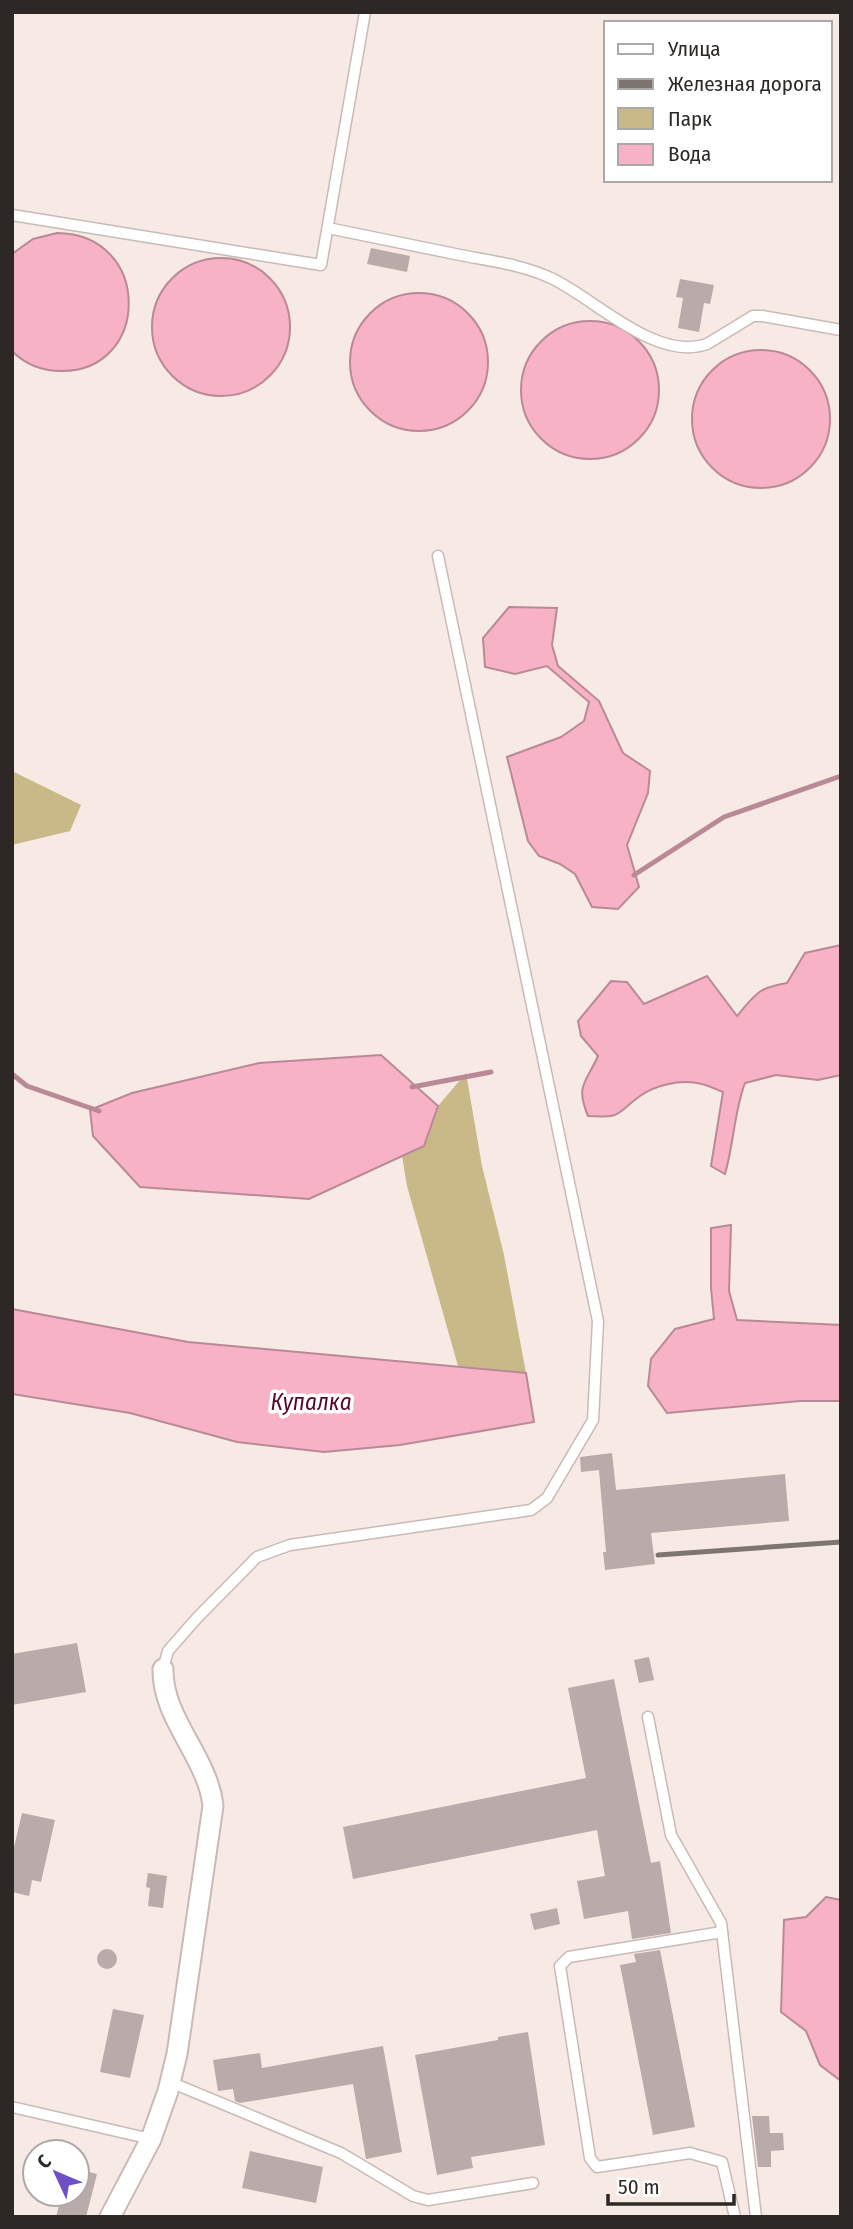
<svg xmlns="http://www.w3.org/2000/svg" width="853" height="2229" font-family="'Fira Sans Condensed',sans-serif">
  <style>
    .green { fill: #c9b988 }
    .water { fill: #f7b2c6; stroke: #ba8996; stroke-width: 2 }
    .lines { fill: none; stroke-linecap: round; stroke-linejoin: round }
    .stream { stroke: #ba8996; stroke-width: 5 }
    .building { fill: #b9aba9 }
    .lane-casing { stroke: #c8bbb5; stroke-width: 13 }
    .street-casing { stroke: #c8bbb5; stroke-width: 23 }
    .lane { stroke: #fff; stroke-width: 10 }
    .street { stroke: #fff; stroke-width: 19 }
    .rail { stroke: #7e7571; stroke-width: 5 }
    .labels { text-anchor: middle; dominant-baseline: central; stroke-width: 7; stroke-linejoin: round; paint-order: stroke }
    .water-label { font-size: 23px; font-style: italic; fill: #57072c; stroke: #fff }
  </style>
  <rect width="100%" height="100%" fill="#f7e9e3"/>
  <g class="green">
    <polygon points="12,771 81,805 70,831 12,845"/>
    <polygon points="466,1073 482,1166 504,1255 526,1373 458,1366 407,1186 402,1156 424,1146 438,1106"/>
  </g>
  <g class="water">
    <path d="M 57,233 C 153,234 151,372 61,371 C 42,371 25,364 12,351 L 12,254 L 33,239 Z"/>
    <circle cx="221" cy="327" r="69"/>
    <circle cx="419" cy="362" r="69"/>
    <circle cx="590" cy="390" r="69"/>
    <circle cx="761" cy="419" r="69"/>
    <polygon points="509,607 557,608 552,645 558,666 599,701 623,753 650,771 648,793 627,845 639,887 618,909 592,907 575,874 560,864 539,856 528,841 507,757 561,737 584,721 589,702 547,666 515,674 485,667 483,638"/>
    <path d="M 841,945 L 841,1075 L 818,1080 L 776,1075 L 745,1083 C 734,1112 734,1143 725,1174 L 711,1166 L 723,1092 C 715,1089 706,1084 697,1083 C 679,1080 655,1085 640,1096 C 614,1115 623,1118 588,1116 C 575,1085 586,1083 598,1056 L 581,1036 L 578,1021 L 611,981 L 627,982 L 644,1004 L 707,976 L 737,1016 C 756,994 757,988 787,983 L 805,953 Z"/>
    <polygon points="381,1055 438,1106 424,1146 309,1199 140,1187 93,1136 90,1110 132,1093 259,1063"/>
    <polygon points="731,1225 729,1291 737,1320 841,1325 841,1401 800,1401 667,1413 648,1386 651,1359 675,1329 714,1319 711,1288 711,1228"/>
    <polygon points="12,1309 188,1342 526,1373 534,1422 400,1445 324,1452 237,1442 130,1413 12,1394"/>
    <polygon points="826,1897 841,1900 841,2081 820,2065 806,2031 781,2012 784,1920 806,1917"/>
  </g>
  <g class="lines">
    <g class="stream">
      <polyline points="634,875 724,817 841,776"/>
      <polyline points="12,1074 27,1086 99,1111"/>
      <polyline points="412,1087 491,1072"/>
    </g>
  </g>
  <g class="building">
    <polygon points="371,248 410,256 407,272 367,264"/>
    <polygon points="680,279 714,285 710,304 704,303 699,332 678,328 683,298 676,297"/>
    <polygon points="612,1453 616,1490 785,1474 789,1521 651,1533 655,1564 605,1570 603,1552 606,1552 599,1470 581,1472 580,1457"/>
    <polygon points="77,1643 86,1692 12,1705 12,1654"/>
    <polygon points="649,1657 654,1680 639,1683 634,1660"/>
    <polygon points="614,1679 651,1863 660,1861 671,1933 632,1939 628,1911 584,1919 577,1881 605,1876 597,1830 353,1879 343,1827 586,1778 568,1688"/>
    <polygon points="22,1813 55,1820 41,1882 32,1880 29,1896 12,1892 12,1856"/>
    <polygon points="148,1873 167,1876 163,1908 148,1906 150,1888 146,1887"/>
    <polygon points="557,1908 560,1924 534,1930 530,1914"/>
    <circle cx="107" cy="1959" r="10"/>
    <polygon points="660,1950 695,2127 653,2135 620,1965 636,1962 634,1954"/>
    <polygon points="113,2009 144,2015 130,2078 100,2072"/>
    <polygon points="528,2032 545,2145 471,2157 473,2168 437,2175 415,2055 498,2040 498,2037"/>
    <polygon points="383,2046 402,2152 366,2159 353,2084 240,2103 235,2101 233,2089 218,2091 213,2060 260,2053 262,2068"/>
    <polygon points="752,2116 769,2116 770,2133 783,2133 784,2150 771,2151 771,2167 758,2167"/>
    <polygon points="250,2151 323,2167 316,2203 242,2188"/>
    <polygon points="77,2169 97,2174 86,2217 56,2217 62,2194 77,2194"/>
  </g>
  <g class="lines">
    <defs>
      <g id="lane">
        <polyline points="12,215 321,265 365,12"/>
        <path d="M 328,228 C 372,237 416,246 460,255 C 491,261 524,265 553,279 C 596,300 657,362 707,344 L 753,316 L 762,316 L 841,330"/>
        <polyline points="163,1669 168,1651 196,1619 257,1557 290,1545 531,1510 547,1498 593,1420 598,1321 438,556"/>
        <polyline points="648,1717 671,1835 721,1923 756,2217"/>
        <polyline points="722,1932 569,1957 560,1966 590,2158 597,2167 690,2153 722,2162 735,2217"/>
        <polyline points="170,2082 341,2153 413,2196 428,2200 533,2183"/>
        <polyline points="12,2107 151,2139"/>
      </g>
      <path id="street" d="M 110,2217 L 151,2139 L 168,2091 L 177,2054 L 213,1806 C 208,1757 162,1719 163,1669"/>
    </defs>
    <use href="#lane" class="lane-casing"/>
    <use href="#street" class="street-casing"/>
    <use href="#lane" class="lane"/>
    <use href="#street" class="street"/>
    <polyline class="rail" points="658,1555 841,1542"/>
  </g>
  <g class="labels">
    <g class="water-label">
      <text x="311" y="1402">Купалка</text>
    </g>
  </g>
  <rect width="853" height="2229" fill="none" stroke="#2d2825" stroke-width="28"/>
  <rect x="604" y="21" width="228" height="161" fill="#ffffff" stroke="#aba9a8" stroke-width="2"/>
  <rect x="618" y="44" width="35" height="10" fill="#ffffff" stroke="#aba9a8" stroke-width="2"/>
  <text x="668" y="56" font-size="21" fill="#2d2825">Улица</text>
  <rect x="618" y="79" width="35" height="10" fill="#7e7571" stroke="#aba9a8" stroke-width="2"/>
  <text x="668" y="91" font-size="21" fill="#2d2825">Железная дорога</text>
  <rect x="618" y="108" width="35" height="21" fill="#c9b988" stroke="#aba9a8" stroke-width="2"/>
  <text x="668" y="126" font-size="21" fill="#2d2825">Парк</text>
  <rect x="618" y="144" width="35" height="21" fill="#f7b2c6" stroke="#aba9a8" stroke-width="2"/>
  <text x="668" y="161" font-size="21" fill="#2d2825">Вода</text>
  <g transform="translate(56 2173) rotate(314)"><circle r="33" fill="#ffffff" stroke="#aba9a8" stroke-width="2"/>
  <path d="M0-5L12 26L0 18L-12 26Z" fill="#6e4fc8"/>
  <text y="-10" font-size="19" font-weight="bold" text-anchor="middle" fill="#2d2825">С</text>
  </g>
  <path d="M608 2194v10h126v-10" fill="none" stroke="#2d2825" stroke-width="3.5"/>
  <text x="618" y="2194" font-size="21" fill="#2d2825" stroke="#ffffff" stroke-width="5" paint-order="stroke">50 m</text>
</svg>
